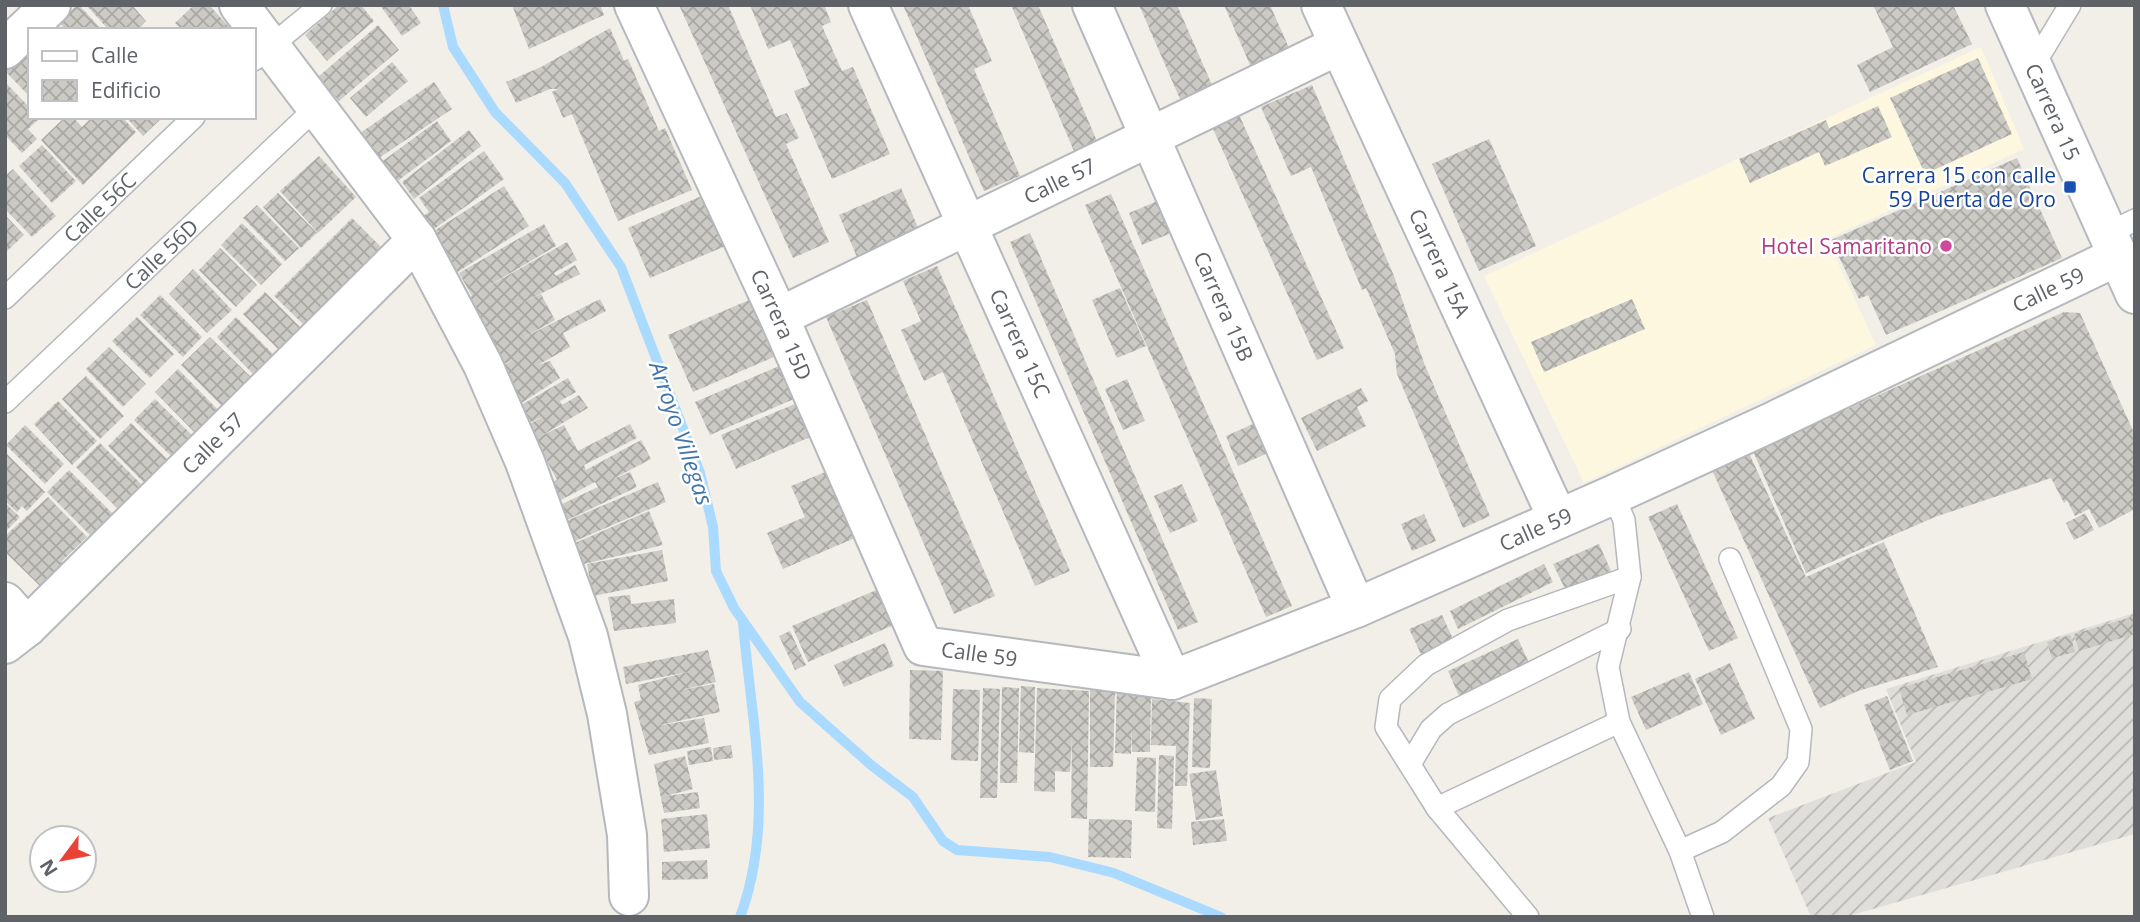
<svg xmlns="http://www.w3.org/2000/svg" width="2140" height="922" font-family="'Open Sans',sans-serif">
  <style>
    .commercial { fill: #fef7e0 }
    .industrial { fill: url(#industrial-furrows) }
    .lines { fill: none; stroke-linecap: round; stroke-linejoin: round }
    .stream { stroke: #aadaff; stroke-width: 10 }
    .building { fill: url(#building-cross-hatch) }
    .lane-casing { stroke: #b5b8bc; stroke-width: 24 }
    .street-casing { stroke: #b5b8bc; stroke-width: 42 }
    .secondary-casing { stroke: #b6babf; stroke-width: 42 }
    .lane { stroke: #fff; stroke-width: 21 }
    .street { stroke: #fff; stroke-width: 38 }
    .secondary { stroke: #fff; stroke-width: 38 }
    .transit-dot { fill: #1a4fb4; stroke: #fff; stroke-width: 2.5 }
    .hotel-dot { fill: #d1479c; stroke: #fff; stroke-width: 2.5 }
    .labels { text-anchor: middle; dominant-baseline: central; stroke-width: 5; stroke-linejoin: round; paint-order: stroke }
    .street-label { font-size: 21px; fill: #5f6368; stroke: #fff }
    .transit-label { font-size: 21px; fill: #164399; stroke: #fff; text-anchor: end }
    .hotel-label { font-size: 21px; fill: #b23c85; stroke: #fff; text-anchor: end }
    .water-label { font-size: 23px; font-style: italic; fill: #4174aa; stroke: #fff }
  </style>
  <defs>
    <pattern id="industrial-furrows" width="10" height="10" patternUnits="userSpaceOnUse" patternTransform="scale(1.75)"><rect width="10" height="10" fill="#e0deda"/><path d="M-1 1l2-2M0 10L10 0M9 11l2-2" fill="none" stroke="#b9b8b5"/></pattern>
    <pattern id="building-cross-hatch" width="8" height="8" patternUnits="userSpaceOnUse" patternTransform="scale(1.75)"><rect width="8" height="8" fill="#cccac5"/><path d="M0 0l8 8M0 8l8-8" fill="none" stroke="#a9a8a4"/></pattern>
  </defs>
  <rect width="100%" height="100%" fill="#f1efe8"/>
  <polygon class="commercial" points="1981,47 2024,149 1827,239 1876,345 1584,483 1484,276"/>
  <polygon class="industrial" points="2135,613 2135,834 1845,917 1811,917 1768,818 1916,762 1886,689"/>
  <g class="lines">
    <g class="stream">
      <polyline points="443,5 453,47 495,112 565,183 621,267 700,473 713,527 716,571 734,608 800,702 871,765 913,797 943,841 957,850 1050,857 1114,873 1221,917"/>
      <path d="M 740,917 C 776,821 751,721 743,622"/>
    </g>
  </g>
  <g class="building">
    <polygon points="77,5 79,5 102,30 66,30 59,22"/>
    <polygon points="86,5 132,5 146,21 137,30 109,30"/>
    <polygon points="194,5 209,5 232,30 182,30 175,23"/>
    <polygon points="339,5 361,5 374,21 327,61 305,35"/>
    <polygon points="380,5 409,5 421,23 402,36"/>
    <polygon points="512,5 600,5 604,15 529,49"/>
    <polygon points="679,5 728,5 776,117 787,113 799,138 786,144 829,242 793,258"/>
    <polygon points="750,5 824,5 831,22 822,26 842,71 853,67 890,154 832,179 794,91 810,85 790,40 768,49"/>
    <polygon points="903,5 968,5 992,61 974,69 1020,176 984,191"/>
    <polygon points="1011,5 1038,5 1097,141 1074,151"/>
    <polygon points="1139,5 1177,5 1212,85 1180,99"/>
    <polygon points="1224,5 1270,5 1289,48 1250,65"/>
    <polygon points="1873,5 1953,5 1972,44 1870,92 1857,65 1893,47"/>
    <polygon points="378,25 399,50 339,101 318,77"/>
    <polygon points="610,28 624,61 628,59 659,131 665,128 692,190 618,221 572,114 563,118 552,92 558,89 550,89 516,103 506,82 541,67"/>
    <polygon points="30,46 30,97 5,71"/>
    <polygon points="1978,58 2012,134 1925,174 1890,98"/>
    <polygon points="392,62 408,81 366,117 350,98"/>
    <polygon points="5,82 30,108 30,117 39,119 28,129 37,139 22,153 7,137 5,139"/>
    <polygon points="434,82 452,109 370,164 353,138"/>
    <polygon points="1312,85 1394,276 1424,363 1490,516 1463,528 1397,374 1395,354 1366,288 1362,290 1311,167 1291,176 1261,107"/>
    <polygon points="1878,106 1892,137 1825,166 1819,152 1750,183 1739,159 1826,120 1829,128"/>
    <polygon points="1236,108 1344,348 1317,360 1209,120"/>
    <polygon points="65,117 73,117 82,127 92,117 122,117 136,132 83,185 41,140"/>
    <polygon points="126,117 163,117 143,136"/>
    <polygon points="437,121 451,141 391,186 376,166"/>
    <polygon points="469,130 481,146 414,199 402,182"/>
    <polygon points="1489,139 1536,246 1479,271 1432,164"/>
    <polygon points="42,145 76,181 52,203 19,166"/>
    <polygon points="484,151 504,179 427,234 417,220 429,212 419,198"/>
    <polygon points="319,156 356,197 318,233 280,191"/>
    <polygon points="2017,158 2062,258 1886,335 1868,295 1859,299 1831,240"/>
    <polygon points="13,169 56,216 32,237 5,209 5,176"/>
    <polygon points="504,186 529,226 453,275 442,258 448,254 434,231"/>
    <polygon points="901,188 919,230 857,257 839,215"/>
    <polygon points="278,193 317,233 301,248 263,207"/>
    <polygon points="706,194 728,245 650,278 628,228"/>
    <polygon points="1111,194 1292,606 1266,617 1085,205"/>
    <polygon points="1162,199 1176,231 1142,245 1129,213"/>
    <polygon points="257,205 299,248 285,261 243,218"/>
    <polygon points="5,215 24,235 5,253"/>
    <polygon points="352,218 383,249 305,326 274,296"/>
    <polygon points="242,223 282,264 261,285 221,245"/>
    <polygon points="544,224 556,246 482,290 567,242 577,260 554,273 556,276 575,265 580,274 514,307 541,294 555,320 523,338 600,299 606,311 563,333 570,347 538,365 550,361 560,378 520,404 500,367 519,357 494,369 467,299 472,296 459,273"/>
    <polygon points="1030,233 1198,622 1178,630 1010,242"/>
    <polygon points="220,248 257,285 236,307 199,270"/>
    <polygon points="937,266 1070,571 1035,586 943,372 924,381 901,330 921,321 903,281"/>
    <polygon points="193,269 232,310 207,333 169,294"/>
    <polygon points="1120,288 1146,346 1117,358 1092,300"/>
    <polygon points="265,292 301,328 279,350 243,314"/>
    <polygon points="160,295 202,337 183,357 140,315"/>
    <polygon points="1632,299 1645,329 1544,372 1531,342"/>
    <polygon points="749,300 774,357 693,392 668,335"/>
    <polygon points="867,300 995,596 954,614 826,317"/>
    <polygon points="2064,312 2080,313 2135,435 2135,509 2099,528 2089,509 2075,516 2067,500 2064,503 2051,478 1935,517 1806,573 1753,451"/>
    <polygon points="137,317 174,354 150,378 112,341"/>
    <polygon points="236,317 273,354 253,374 217,337"/>
    <polygon points="210,337 262,388 233,417 181,365"/>
    <polygon points="109,347 146,384 123,407 86,369"/>
    <polygon points="779,366 794,399 710,435 695,402"/>
    <polygon points="178,369 221,413 198,436 155,392"/>
    <polygon points="86,376 124,416 100,439 62,399"/>
    <polygon points="568,378 576,392 560,401 562,405 579,395 588,408 541,436 564,425 578,451 630,424 637,438 584,465 586,470 641,440 651,459 611,480 630,472 637,487 565,521 558,506 598,487 595,482 557,502 547,485 557,480 528,425 544,416 531,422 521,405"/>
    <polygon points="1127,379 1145,421 1123,430 1105,389"/>
    <polygon points="1361,388 1368,401 1357,407 1366,426 1317,451 1301,418"/>
    <polygon points="155,399 193,436 172,457 134,420"/>
    <polygon points="58,401 97,441 72,465 34,424"/>
    <polygon points="802,401 817,434 736,469 721,435"/>
    <polygon points="131,423 174,466 150,489 108,446"/>
    <polygon points="1253,424 1266,454 1238,466 1226,436"/>
    <polygon points="25,425 64,464 45,484 6,445"/>
    <polygon points="100,443 144,487 120,511 76,467"/>
    <polygon points="1748,451 1806,577 1884,542 1938,667 1858,691 1820,708 1711,468"/>
    <polygon points="5,452 45,492 27,511 22,506 17,512 5,501"/>
    <polygon points="833,469 864,534 783,569 767,533 805,517 791,486"/>
    <polygon points="69,470 117,518 95,540 47,492"/>
    <polygon points="658,482 666,502 573,542 564,522"/>
    <polygon points="1182,484 1198,521 1170,533 1154,496"/>
    <polygon points="48,497 87,537 62,561 66,566 43,589 5,552 5,536"/>
    <polygon points="5,503 20,517 5,532"/>
    <polygon points="1677,504 1738,638 1709,651 1648,517"/>
    <polygon points="649,511 663,545 584,564 575,543"/>
    <polygon points="2085,513 2094,530 2074,540 2066,523"/>
    <polygon points="1424,514 1436,541 1412,551 1401,524"/>
    <polygon points="1599,544 1611,571 1566,591 1553,564"/>
    <polygon points="662,550 668,581 593,596 587,564"/>
    <polygon points="1544,564 1553,582 1458,629 1450,611"/>
    <polygon points="881,588 896,624 808,662 792,626"/>
    <polygon points="630,595 631,604 674,599 676,623 614,631 608,597"/>
    <polygon points="1442,615 1454,641 1422,656 1409,629"/>
    <polygon points="2135,616 2135,634 2079,651 2074,634"/>
    <polygon points="790,631 806,665 795,670 779,636"/>
    <polygon points="2070,635 2075,652 2052,658 2047,642"/>
    <polygon points="1518,639 1530,665 1459,696 1448,671"/>
    <polygon points="885,643 894,666 844,687 834,665"/>
    <polygon points="708,650 716,682 681,690 714,684 720,712 656,726 704,718 709,743 649,755 634,702 641,700 638,685 688,672 626,684 623,667"/>
    <polygon points="2024,652 2032,679 1907,715 1899,688"/>
    <polygon points="1730,663 1755,719 1721,735 1695,679"/>
    <polygon points="910,670 943,671 941,740 909,739"/>
    <polygon points="1689,672 1703,704 1646,730 1631,697"/>
    <polygon points="1021,686 1035,687 1034,753 1019,752"/>
    <polygon points="1002,687 1019,688 1017,783 1000,783"/>
    <polygon points="983,688 1000,689 997,798 980,798"/>
    <polygon points="1037,688 1089,691 1087,819 1071,818 1072,738 1070,772 1055,771 1055,792 1034,791"/>
    <polygon points="953,689 980,690 978,761 951,760"/>
    <polygon points="1090,689 1115,690 1113,767 1090,767"/>
    <polygon points="1117,689 1151,695 1150,752 1132,752 1132,727 1131,754 1115,753"/>
    <polygon points="1887,696 1913,761 1890,770 1864,705"/>
    <polygon points="1194,698 1212,699 1210,768 1192,767"/>
    <polygon points="1152,699 1190,703 1187,786 1175,786 1176,746 1151,745"/>
    <polygon points="731,745 733,758 714,760 713,748"/>
    <polygon points="711,747 713,761 689,765 687,751"/>
    <polygon points="1159,755 1174,756 1172,829 1157,828"/>
    <polygon points="685,756 693,789 665,796 698,792 700,808 664,813 654,764"/>
    <polygon points="1137,757 1156,758 1155,812 1135,811"/>
    <polygon points="1216,770 1223,816 1196,820 1189,774"/>
    <polygon points="707,814 710,848 664,852 661,819"/>
    <polygon points="1089,819 1132,820 1131,858 1088,857"/>
    <polygon points="1224,819 1227,841 1193,845 1191,822"/>
    <polygon points="707,860 708,879 662,880 662,862"/>
  </g>
  <g class="lines">
    <defs>
      <g id="lane">
        <polyline points="254,60 321,5"/>
        <polyline points="2033,66 2070,5"/>
        <polyline points="2107,234 2135,220"/>
        <path id="s1" d="M 5,298 L 194,117"/>
        <path id="s2" d="M 5,402 L 317,107"/>
        <polyline points="1613,495 1624,520 1630,577 1608,667 1619,722 1680,851 1703,917"/>
        <polyline points="1410,764 1431,729 1448,714 1620,629"/>
        <polyline points="1437,808 1619,722"/>
        <polyline points="1680,851 1722,832 1781,786 1798,762 1801,729 1730,559"/>
        <polyline points="1528,917 1437,808 1386,727 1390,699 1426,665 1508,620 1630,577"/>
      </g>
      <g id="street">
        <polyline points="239,5 417,240 483,365 525,462 588,636 607,714 627,835 629,896"/>
        <path id="s3" d="M 634,5 L 779,317 L 923,646 L 1172,680 L 1356,608 L 1613,495 L 1772,422 L 2118,256"/>
        <path id="s4" d="M 868,5 L 1172,680"/>
        <path id="s5" d="M 1092,5 L 1356,608"/>
        <path id="s6" d="M 1321,5 L 1558,519"/>
        <polyline points="5,49 51,5"/>
        <path id="s7" d="M 779,317 L 1339,45"/>
        <polyline points="5,602 27,627"/>
        <path id="s8" d="M 5,644 L 27,627 L 417,240"/>
      </g>
      <g id="secondary">
        <path id="s9" d="M 2005,5 L 2135,294"/>
      </g>
    </defs>
    <use href="#lane" class="lane-casing"/>
    <use href="#street" class="street-casing"/>
    <use href="#secondary" class="secondary-casing"/>
    <use href="#lane" class="lane"/>
    <use href="#street" class="street"/>
    <use href="#secondary" class="secondary"/>
  </g>
  <rect class="transit-dot" x="2063" y="180" width="14" height="14" rx="3.5"/>
  <circle class="hotel-dot" cx="1946" cy="246" r="7"/>
  <g class="labels">
    <g class="street-label">
      <text stroke="none"><textPath href="#s9" startOffset="117">Carrera 15</textPath></text>
      <text stroke="none"><textPath href="#s7" startOffset="312">Calle 57</textPath></text>
      <text stroke="none"><textPath href="#s1" startOffset="131">Calle 56C</textPath></text>
      <text stroke="none"><textPath href="#s2" startOffset="215">Calle 56D</textPath></text>
      <text stroke="none"><textPath href="#s6" startOffset="284">Carrera 15A</textPath></text>
      <text stroke="none"><textPath href="#s3" startOffset="1914">Calle 59</textPath></text>
      <text stroke="none"><textPath href="#s5" startOffset="329">Carrera 15B</textPath></text>
      <text stroke="none"><textPath href="#s3" startOffset="352">Carrera 15D</textPath></text>
      <text stroke="none"><textPath href="#s4" startOffset="371">Carrera 15C</textPath></text>
      <text stroke="none"><textPath href="#s8" startOffset="289">Calle 57</textPath></text>
      <text stroke="none"><textPath href="#s3" startOffset="1348">Calle 59</textPath></text>
      <text stroke="none"><textPath href="#s3" startOffset="760">Calle 59</textPath></text>
    </g>
    <g class="transit-label">
      <text x="2056" y="175">Carrera 15 con calle<tspan x="2056" dy="24">59 Puerta de Oro</tspan></text>
    </g>
    <g class="hotel-label">
      <text x="1932" y="246">Hotel Samaritano</text>
    </g>
    <g class="water-label">
      <text transform="translate(682 433) rotate(71)">Arroyo Villegas</text>
    </g>
  </g>
  <rect width="2140" height="922" fill="none" stroke="#5f6368" stroke-width="14"/>
  <rect x="28" y="28" width="228" height="91" fill="#ffffff" stroke="#bfc1c3" stroke-width="2"/>
  <rect x="42" y="51" width="35" height="10" fill="#ffffff" stroke="#bfc1c3" stroke-width="2"/>
  <text x="91" y="63" font-size="21" fill="#5f6368">Calle</text>
  <rect x="42" y="80" width="35" height="21" fill="url(#building-cross-hatch)" stroke="#bfc1c3" stroke-width="2"/>
  <text x="91" y="98" font-size="21" fill="#5f6368">Edificio</text>
  <g transform="translate(63 859) rotate(238)"><circle r="33" fill="#ffffff" stroke="#bfc1c3" stroke-width="2"/>
  <path d="M0-5L12 26L0 18L-12 26Z" fill="#ea4335"/>
  <text y="-10" font-size="19" font-weight="bold" text-anchor="middle" fill="#5f6368">N</text>
  </g>
</svg>
